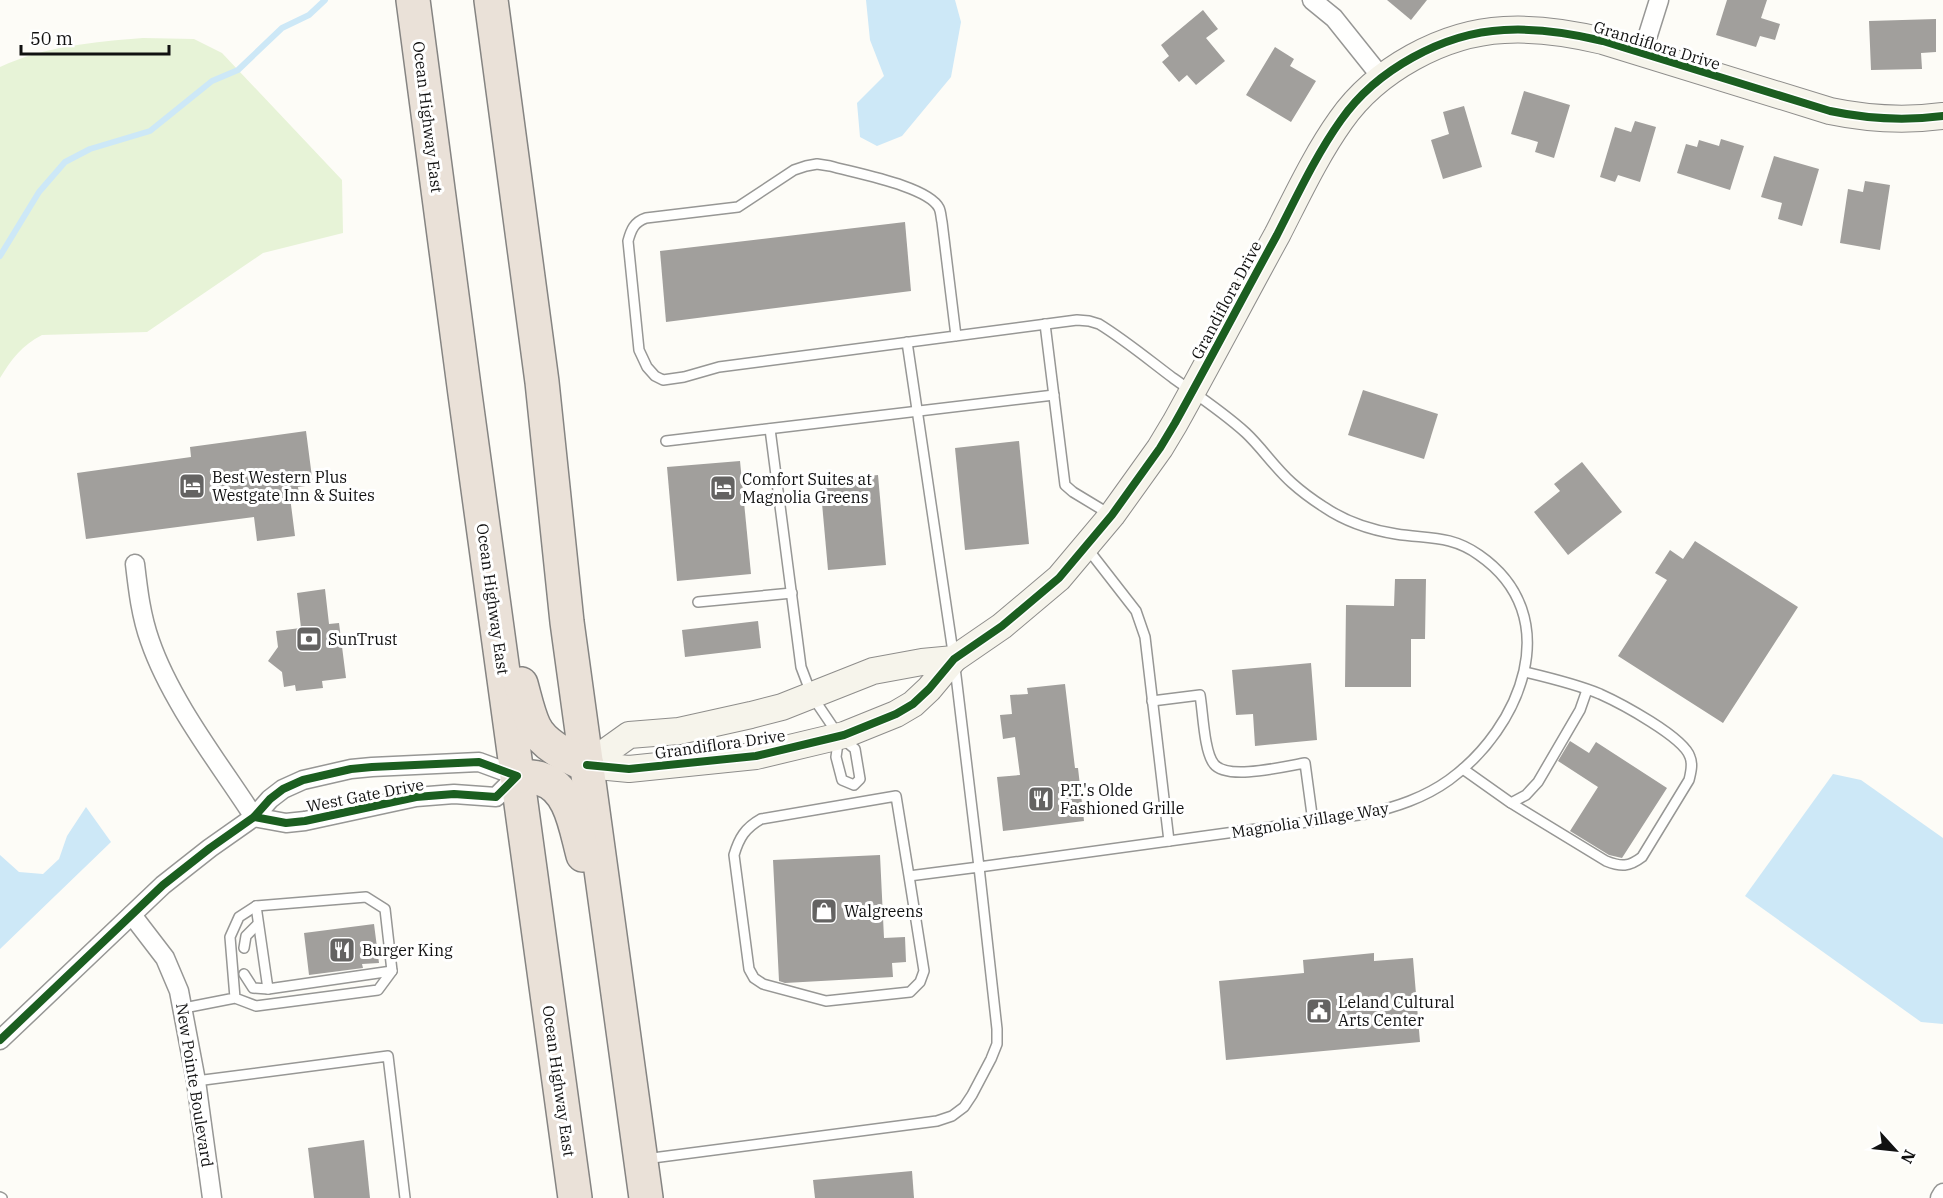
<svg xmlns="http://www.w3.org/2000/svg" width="1943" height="1198" font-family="'IBM Plex Serif',serif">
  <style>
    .green { fill: #e7f3d7 }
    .water { fill: #cde8f7 }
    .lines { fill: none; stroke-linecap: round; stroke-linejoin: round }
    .stream { stroke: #cde8f7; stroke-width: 6 }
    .building { fill: #a19f9c }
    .lane-casing { stroke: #979795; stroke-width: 12 }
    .street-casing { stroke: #979795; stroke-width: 21 }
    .secondary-casing { stroke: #8e8d8b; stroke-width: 28 }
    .highway-casing { stroke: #858482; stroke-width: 36 }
    .lane { stroke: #fffffe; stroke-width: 9 }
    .street { stroke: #fffffe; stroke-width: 18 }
    .secondary { stroke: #f6f4eb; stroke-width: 26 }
    .highway { stroke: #eae1d8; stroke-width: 33 }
    .cycleway-casing { stroke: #fff; stroke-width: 11 }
    .cycleway { stroke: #1b5e20; stroke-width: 8 }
    .labels { text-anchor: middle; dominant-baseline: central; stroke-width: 6; stroke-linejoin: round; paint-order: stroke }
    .street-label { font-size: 16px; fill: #111; stroke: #fff }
    .poi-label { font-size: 16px; fill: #111; stroke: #fff; text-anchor: start }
  </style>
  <rect width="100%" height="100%" fill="#fdfcf7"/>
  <path class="green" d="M 143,38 L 194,39 L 222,53 L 342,180 L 343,233 L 263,253 L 147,332 L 42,335 C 22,345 11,360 0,378 L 0,67 C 45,46 94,42 143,38 Z"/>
  <g class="water">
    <polygon points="866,0 955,0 961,22 951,77 902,136 877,146 860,137 857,103 884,76 870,40"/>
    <polygon points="1833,774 1861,780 1943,838 1943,1024 1921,1022 1745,896"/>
    <polygon points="86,807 111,842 0,949 0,855 19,872 43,874 59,859 67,836"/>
  </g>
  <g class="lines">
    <polyline class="stream" points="0,256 39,192 65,162 90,149 150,131 212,81 238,70 282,28 309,15 325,0"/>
  </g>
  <g class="building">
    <polygon points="1387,0 1427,0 1411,20"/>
    <polygon points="1727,0 1767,0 1761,18 1780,24 1775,40 1760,36 1756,47 1716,35"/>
    <polygon points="1203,10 1218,29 1206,38 1225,61 1196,85 1187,75 1179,82 1162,62 1169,56 1161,45"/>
    <polygon points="1936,19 1936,52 1921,53 1922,69 1871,70 1869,21"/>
    <polygon points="1275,47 1294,59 1290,66 1316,81 1291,122 1246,95"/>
    <polygon points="1524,91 1570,105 1554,158 1535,152 1538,142 1511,134"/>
    <polygon points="1464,106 1482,167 1443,179 1431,140 1449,134 1443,112"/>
    <polygon points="1635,121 1656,127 1640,182 1618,175 1615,182 1600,177 1615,127 1631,132"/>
    <polygon points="1721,139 1744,146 1730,190 1677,173 1686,144 1697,147 1699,140 1719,146"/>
    <polygon points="1774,156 1819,169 1802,226 1778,219 1782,203 1761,197"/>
    <polygon points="1865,181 1890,185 1880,250 1840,243 1848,189 1863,192"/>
    <polygon points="905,222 911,291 666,322 660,251"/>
    <polygon points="1363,390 1438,414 1424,459 1348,435"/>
    <polygon points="306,431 313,485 298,487 299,496 290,497 295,536 257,541 254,517 86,539 77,473 191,457 190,447"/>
    <polygon points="1019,441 1029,544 965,550 955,448"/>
    <polygon points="740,461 751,574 677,581 667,467"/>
    <polygon points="1582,462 1622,512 1568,555 1534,512 1560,491 1554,484"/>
    <polygon points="878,475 886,565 828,570 820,481"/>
    <polygon points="1695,541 1798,607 1723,723 1618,656 1667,580 1655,573 1670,550 1683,559"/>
    <polygon points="1395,579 1426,579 1425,639 1411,639 1411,687 1345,687 1346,605 1394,606"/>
    <polygon points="325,589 329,624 339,623 346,678 322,681 323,688 296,691 295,685 284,687 282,672 268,661 278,647 276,631 301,628 297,593"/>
    <polygon points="758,621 761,648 685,657 682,630"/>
    <polygon points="1311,663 1317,740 1255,746 1253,714 1236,715 1232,670"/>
    <polygon points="1065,684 1075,768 1078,768 1084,821 1003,831 997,777 1020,775 1015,737 1003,739 1000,715 1012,714 1010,695 1028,694 1027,688"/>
    <polygon points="1570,741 1589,753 1596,742 1667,788 1622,858 1609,855 1570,831 1598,787 1558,761"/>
    <polygon points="880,855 884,938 905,937 906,962 892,963 893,977 785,983 779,981 773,860"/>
    <polygon points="374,924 379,963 362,964 363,968 309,975 304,933"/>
    <polygon points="1374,953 1374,961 1413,958 1420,1042 1226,1060 1219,981 1304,973 1303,960"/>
    <polygon points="364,1140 370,1198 314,1198 308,1148"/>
    <polygon points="912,1171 914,1198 815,1198 813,1180"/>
  </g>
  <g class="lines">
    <defs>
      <g id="lane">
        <polyline points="1045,324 1065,485 1073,492 1111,515"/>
        <path d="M 907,342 L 954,659 L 979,867 L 1366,814 C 1396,807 1424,798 1449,780 C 1521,728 1567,616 1479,555 C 1451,535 1428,539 1396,534 C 1371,530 1346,522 1324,507 C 1313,500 1302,492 1292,483 C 1275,468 1262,448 1246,433 C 1223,412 1197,395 1173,378 C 1149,360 1125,340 1099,324 L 1089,321 L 1077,320 L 719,367 L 684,377 L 663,380 L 655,376 L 647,367 L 639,350 L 628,241 C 631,230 634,222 646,218 L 738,207 L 794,170 L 806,166 L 817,164 L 830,166 C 854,173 928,186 939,208 C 941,212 941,218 942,222 L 956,336"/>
        <polyline points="770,429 801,667 812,696 837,733"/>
        <polyline points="666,441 1054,395"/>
        <polyline points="1087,548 1136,611 1145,637 1169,841"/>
        <polyline points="698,602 792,593"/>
        <path d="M 1152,701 L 1200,695 C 1203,712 1204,752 1214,764 C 1227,781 1286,766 1305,763 L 1313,822"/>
        <polygon points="839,736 855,749 860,779 854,785 842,780 836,757"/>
        <path d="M 1463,769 L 1511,803 L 1606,861 C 1621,867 1629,867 1642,857 L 1689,780 C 1691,772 1693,764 1690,757 C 1684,737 1620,703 1600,694 C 1576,684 1550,678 1525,672"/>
        <polyline points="1511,803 1526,795 1538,782 1580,710 1587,690"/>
        <polyline points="256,906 268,989 392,971"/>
        <polyline points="244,948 246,936 258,924"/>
        <polyline points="244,974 253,988 268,989"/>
        <polyline points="184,1008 235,998 256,1006 378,990 392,971 385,909 366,897 256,906 239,917 230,937 235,998"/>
        <polyline points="196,1081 388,1056 405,1198"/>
        <path d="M 645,1159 L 937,1121 L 952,1116 L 964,1107 L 972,1095 L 991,1059 L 997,1044 L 997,1029 L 979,867 L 909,876 L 896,796 L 761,819 C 745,828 739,838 734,855 L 749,969 L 754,978 L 763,984 L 826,1001 L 910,992 L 920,982 L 924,971 L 909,876"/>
        <polyline points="0,1197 2,1198"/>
      </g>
      <g id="street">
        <polyline points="1312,0 1334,18 1382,78"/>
        <polyline points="1642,54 1659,0"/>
        <path d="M 135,564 C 138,590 141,616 150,641 C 171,702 219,763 254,817"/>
        <polyline points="132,915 165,958 179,991 196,1081 212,1198"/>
        <polyline points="0,1040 163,885 210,848 254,817 270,799 283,789 303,780 351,769 372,767 479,762 517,776 496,797 454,794 416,797 305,821 286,823 254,817"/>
        <polyline points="1940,1198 1943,1193"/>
      </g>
      <g id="secondary">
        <path d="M 587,765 L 629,769 L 756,756 L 844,735 L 896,714 L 913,704 L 929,689 L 954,659 L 1002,626 L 1059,578 L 1112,515 L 1160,448 L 1175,423 C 1210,360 1243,297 1277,235 C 1297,196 1316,155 1341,120 C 1376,70 1443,33 1504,30 C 1538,28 1570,33 1603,41 L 1830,111 C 1868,119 1904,121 1943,116"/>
        <polyline points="587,765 629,735 679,731 751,715 782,707 873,671 922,662 954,659"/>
      </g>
      <g id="highway">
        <polyline points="413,0 465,394 575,1198"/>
        <polyline points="491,0 542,382 567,622 646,1198"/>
        <path d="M 521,684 C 525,698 528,713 534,726 C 543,745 568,757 587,765"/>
        <path d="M 517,776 C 525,777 534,776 541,779 C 571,787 576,830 583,855"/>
      </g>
    </defs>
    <use href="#lane" class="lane-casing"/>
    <use href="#street" class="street-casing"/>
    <use href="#secondary" class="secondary-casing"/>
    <use href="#highway" class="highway-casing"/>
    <use href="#lane" class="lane"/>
    <use href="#street" class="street"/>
    <use href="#secondary" class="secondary"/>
    <use href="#highway" class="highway"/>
    <defs>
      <g id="cycleway">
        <path d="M 587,765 L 629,769 L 756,756 L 844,735 L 896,714 L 913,704 L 929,689 L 954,659 L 1002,626 L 1059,578 L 1112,515 L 1160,448 L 1175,423 C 1210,360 1243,297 1277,235 C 1297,196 1316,155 1341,120 C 1376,70 1443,33 1504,30 C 1538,28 1570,33 1603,41 L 1830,111 C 1868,119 1904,121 1943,116"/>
        <polyline points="0,1040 163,885 210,848 254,817 270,799 283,789 303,780 351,769 372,767 479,762 517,776 496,797 454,794 416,797 305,821 286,823 254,817"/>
      </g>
    </defs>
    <use href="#cycleway" class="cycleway-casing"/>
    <use href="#cycleway" class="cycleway"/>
  </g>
  <defs>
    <symbol id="hotel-square" viewBox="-11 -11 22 22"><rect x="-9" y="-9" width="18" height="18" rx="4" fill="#646362" stroke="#fff"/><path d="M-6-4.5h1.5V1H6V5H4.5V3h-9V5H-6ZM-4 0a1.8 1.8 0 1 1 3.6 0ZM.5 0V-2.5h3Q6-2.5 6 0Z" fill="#fff"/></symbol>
    <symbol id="bank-square" viewBox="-11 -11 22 22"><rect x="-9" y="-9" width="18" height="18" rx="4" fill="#646362" stroke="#fff"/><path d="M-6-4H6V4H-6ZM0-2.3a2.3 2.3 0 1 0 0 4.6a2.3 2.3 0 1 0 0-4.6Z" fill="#fff"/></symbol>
    <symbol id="restaurant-square" viewBox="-11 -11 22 22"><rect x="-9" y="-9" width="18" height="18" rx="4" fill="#646362" stroke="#fff"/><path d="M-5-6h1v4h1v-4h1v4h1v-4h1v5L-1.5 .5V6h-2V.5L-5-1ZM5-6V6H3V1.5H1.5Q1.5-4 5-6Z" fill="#fff"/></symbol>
    <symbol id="shop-square" viewBox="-11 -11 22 22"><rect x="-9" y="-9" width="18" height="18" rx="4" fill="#646362" stroke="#fff"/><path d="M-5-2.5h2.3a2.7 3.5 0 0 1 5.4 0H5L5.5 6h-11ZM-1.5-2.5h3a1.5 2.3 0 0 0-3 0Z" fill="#fff"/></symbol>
    <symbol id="civic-square" viewBox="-11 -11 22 22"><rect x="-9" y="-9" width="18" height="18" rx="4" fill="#646362" stroke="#fff"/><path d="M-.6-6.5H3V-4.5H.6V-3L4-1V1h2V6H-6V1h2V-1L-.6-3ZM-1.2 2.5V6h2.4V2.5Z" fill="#fff"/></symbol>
  </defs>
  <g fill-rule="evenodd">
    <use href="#hotel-square" x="177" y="471" width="30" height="30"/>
    <use href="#hotel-square" x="708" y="473" width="30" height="30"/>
    <use href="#bank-square" x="294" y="624" width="30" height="30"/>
    <use href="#restaurant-square" x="1026" y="784" width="30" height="30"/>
    <use href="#shop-square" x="809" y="896" width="30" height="30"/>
    <use href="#restaurant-square" x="327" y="935" width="30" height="30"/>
    <use href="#civic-square" x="1304" y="996" width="30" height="30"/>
  </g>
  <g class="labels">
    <g class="street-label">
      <text transform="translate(1657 45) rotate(17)">Grandiflora Drive</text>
      <text transform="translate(428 117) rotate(83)">Ocean Highway East</text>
      <text transform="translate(1226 300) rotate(-62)">Grandiflora Drive</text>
      <text transform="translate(493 599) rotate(82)">Ocean Highway East</text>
      <text transform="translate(720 744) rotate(-8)">Grandiflora Drive</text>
      <text transform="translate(365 795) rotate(-11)">West Gate Drive</text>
      <text transform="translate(1310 820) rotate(-9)">Magnolia Village Way</text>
      <text transform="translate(559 1081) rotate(82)">Ocean Highway East</text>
      <text transform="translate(195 1085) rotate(81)">New Pointe Boulevard</text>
    </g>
    <g class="poi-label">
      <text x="212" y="477">Best Western Plus<tspan x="212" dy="18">Westgate Inn &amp; Suites</tspan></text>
      <text x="742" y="479">Comfort Suites at<tspan x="742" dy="18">Magnolia Greens</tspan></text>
      <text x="328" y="639">SunTrust</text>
      <text x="1060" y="790">P.T.'s Olde<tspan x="1060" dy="18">Fashioned Grille</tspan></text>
      <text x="844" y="911">Walgreens</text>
      <text x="362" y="950">Burger King</text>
      <text x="1338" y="1002">Leland Cultural<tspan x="1338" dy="18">Arts Center</tspan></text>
    </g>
  </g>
  <g transform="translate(1895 1150) rotate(117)" stroke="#ffffff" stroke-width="4.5" paint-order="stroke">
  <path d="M0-4.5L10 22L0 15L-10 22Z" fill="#111111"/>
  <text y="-9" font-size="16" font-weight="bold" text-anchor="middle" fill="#111111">N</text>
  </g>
  <path d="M21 45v9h148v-9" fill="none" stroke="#111111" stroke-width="3"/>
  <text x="30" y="45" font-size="18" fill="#111111" stroke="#ffffff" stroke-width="4.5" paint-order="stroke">50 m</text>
</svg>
